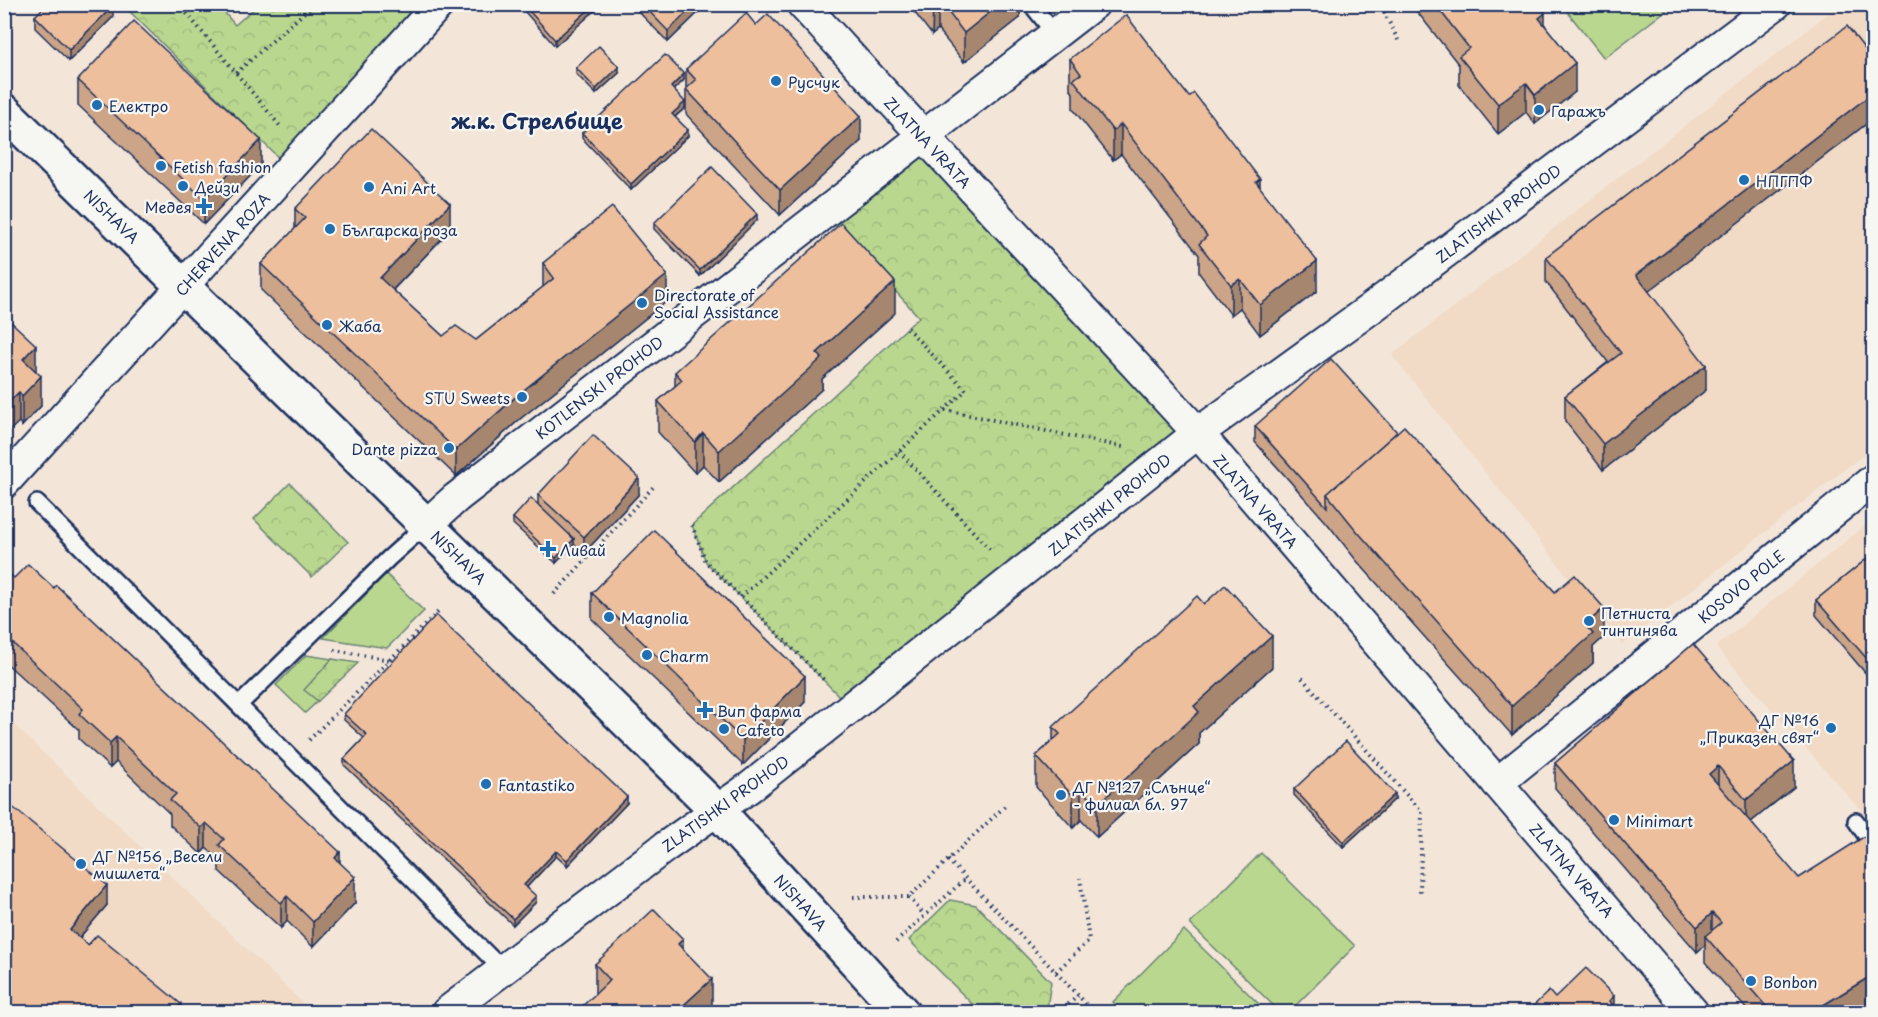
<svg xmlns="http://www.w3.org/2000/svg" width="1878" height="1017" font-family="'Playpen Sans',sans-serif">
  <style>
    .built { fill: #f1dac6 }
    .grass { fill: #bad78f; stroke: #6a8376; stroke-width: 1.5 }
    .forest { fill: url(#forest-crowns); stroke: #6a8376; stroke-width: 1.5 }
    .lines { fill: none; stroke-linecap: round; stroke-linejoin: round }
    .service-casing { stroke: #1b2f5e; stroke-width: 20 }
    .minor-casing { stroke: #1b2f5e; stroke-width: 34 }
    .tertiary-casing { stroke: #1b2f5e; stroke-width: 38 }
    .path { stroke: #1b2f5e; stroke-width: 4; stroke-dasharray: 1.5 4.5; stroke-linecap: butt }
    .service { stroke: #f6f6f2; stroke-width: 15 }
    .minor { stroke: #f6f6f2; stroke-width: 30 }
    .tertiary { stroke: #f6f6f2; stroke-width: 33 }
    .wall { fill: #cca487; stroke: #1b2f5e; stroke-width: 1.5 }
    .shaded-wall { fill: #a6866e; stroke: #1b2f5e; stroke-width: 1.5 }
    .building { fill: #edbf9d; stroke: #1b2f5e; stroke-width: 1.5 }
    .poi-dot { fill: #1f6fb2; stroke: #f6f6f2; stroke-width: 2 }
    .labels { text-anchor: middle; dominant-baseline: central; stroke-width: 4.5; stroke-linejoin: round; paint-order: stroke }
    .poi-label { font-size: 15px; fill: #1b2f5e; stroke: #f6f6f2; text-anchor: start }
    .street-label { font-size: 15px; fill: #1b2f5e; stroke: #f6f6f2 }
    .district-label { font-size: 21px; font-weight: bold; fill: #1b2f5e; stroke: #f6f6f2 }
  </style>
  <defs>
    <pattern id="forest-crowns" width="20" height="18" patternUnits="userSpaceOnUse" patternTransform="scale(1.5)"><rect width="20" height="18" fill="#bad78f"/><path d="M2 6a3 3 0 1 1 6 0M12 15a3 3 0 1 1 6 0" fill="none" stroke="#9fb97e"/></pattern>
  </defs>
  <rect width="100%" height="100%" fill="#f3e6d8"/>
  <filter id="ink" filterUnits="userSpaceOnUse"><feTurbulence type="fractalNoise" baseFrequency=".0167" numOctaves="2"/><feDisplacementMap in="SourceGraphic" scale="12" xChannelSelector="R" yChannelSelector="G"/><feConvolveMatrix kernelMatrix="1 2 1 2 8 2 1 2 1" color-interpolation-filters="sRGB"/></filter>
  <g filter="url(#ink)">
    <g class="built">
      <polygon points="1839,5 1873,5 1873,447 1622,645 1392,355"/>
      <polygon points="1873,519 1873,810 1865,815 1716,647"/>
      <polygon points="5,716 312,1012 5,1012"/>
    </g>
    <g class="grass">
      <polygon points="1562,5 1673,5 1604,58"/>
      <polygon points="386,574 424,611 387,648 323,638"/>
      <polygon points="306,655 332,659 305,690 318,701 305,713 276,685"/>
      <polygon points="1261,853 1355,946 1289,1012 1280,1012 1190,924"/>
      <polygon points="1184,930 1267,1012 1123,1012 1113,1002"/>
    </g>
    <g class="forest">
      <polygon points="123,5 218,5 235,25 258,5 439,5 290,169"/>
      <polygon points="923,137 1198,433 851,708 706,562 692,525 919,317 824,213"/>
      <polygon points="290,483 348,542 312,577 254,519"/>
      <polygon points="332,659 358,663 318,701 304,690"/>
      <polygon points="950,900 976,905 1051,982 1047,1008 1043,1012 980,1012 909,940"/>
    </g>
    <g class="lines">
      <defs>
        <g id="service">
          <polyline points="1031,4 1055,34"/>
          <polyline points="37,503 504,971"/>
          <polyline points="239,705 389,558 426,525"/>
          <polyline points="1856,821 1874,847"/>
        </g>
        <g id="minor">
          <polyline points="802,4 1198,433 1693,1012"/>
          <polyline points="4,483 439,4"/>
          <polyline points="426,525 456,498 1094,4"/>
          <polyline points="1497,783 1874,479"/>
          <polyline points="447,1012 665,847 750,787 1198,433 1370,309 1776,4"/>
        </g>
        <polyline id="tertiary" points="4,111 718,811 902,1012"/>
      </defs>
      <use href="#service" class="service-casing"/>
      <use href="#minor" class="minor-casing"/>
      <use href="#tertiary" class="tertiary-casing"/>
      <g class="path">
        <polyline points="179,4 280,126"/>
        <polyline points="1384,12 1399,42"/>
        <polyline points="236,73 314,4"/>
        <polyline points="945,410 1123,447"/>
        <polyline points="899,451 992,552"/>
        <polyline points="692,525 706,562 826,682"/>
        <polyline points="554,594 656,484"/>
        <polyline points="741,597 966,390 907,328"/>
        <polyline points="334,650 390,660"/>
        <polyline points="1302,678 1422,812 1420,892"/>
        <polyline points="309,740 441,609"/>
        <polyline points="948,860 1094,1012"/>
        <polyline points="853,897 909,897 1005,806"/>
        <polyline points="909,897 924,915"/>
        <polyline points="896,942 966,878"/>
        <polyline points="1056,972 1089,940 1080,878"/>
        <polyline points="1059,1012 1078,996"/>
      </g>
      <use href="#service" class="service"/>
      <use href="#minor" class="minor"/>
      <use href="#tertiary" class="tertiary"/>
    </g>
    <g class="wall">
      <polygon points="518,4 602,4 555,46"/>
      <polygon points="631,4 707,4 668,42"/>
      <polygon points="908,4 1020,4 1020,18 964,62 938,30 932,35"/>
      <polygon points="1411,4 1537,4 1545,25 1575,92 1535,124 1526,112 1498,134 1459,85 1459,65"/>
      <polygon points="35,16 113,17 69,61 35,28"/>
      <polygon points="1070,59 1260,188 1317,291 1260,335 1240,308 1231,315 1199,273 1199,255 1121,154 1113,160 1073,109 1073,93 1070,88"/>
      <polygon points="576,68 619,73 596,94 576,74"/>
      <polygon points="686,69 861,141 780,215 686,114"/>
      <polygon points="78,80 261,165 204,224 78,105"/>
      <polygon points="684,80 674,90 685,108 675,117 688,136 631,190 582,138 582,133"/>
      <polygon points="1874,118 1648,291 1706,390 1603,470 1565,421 1565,396 1608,362 1546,282 1546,257"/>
      <polygon points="295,209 450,230 393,290 443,336 476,340 543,287 543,263 667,301 520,419 456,476 261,290 261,264 295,229"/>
      <polygon points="757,220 700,276 654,229 654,223"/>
      <polygon points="895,313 822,379 822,389 719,482 703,465 695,473 658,432 658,401 675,386 675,372"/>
      <polygon points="4,323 36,371 41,406 22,426 19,422"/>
      <polygon points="1255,426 1397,432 1555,592 1604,637 1593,647 1593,663 1512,735 1356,560 1327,523 1255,442"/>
      <polygon points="639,494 584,553 574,544 556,563 513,524 513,518 538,505 538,495"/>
      <polygon points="1874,553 1868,676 1816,615 1816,600"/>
      <polygon points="4,576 340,863 355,903 313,947 287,921 281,928 219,871 219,859 206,848 201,854 170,825 170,814 116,762 110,768 79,739 79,730 5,662"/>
      <polygon points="592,593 805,702 743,765 592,619"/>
      <polygon points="1693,644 1794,787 1751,822 1874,1000 1853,1012 1749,1012 1705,962 1705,945 1697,952 1555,788 1555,763"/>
      <polygon points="1272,667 1199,733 1199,744 1097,837 1081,820 1073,828 1036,787 1036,756 1053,740 1053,727"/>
      <polygon points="344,714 627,803 567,866 556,856 527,887 536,902 513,925 344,765 344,759 364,738 344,720"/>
      <polygon points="1294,789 1395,799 1343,847 1294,795"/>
      <polygon points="4,800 107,905 79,938 181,1012 4,1012"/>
      <polygon points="683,948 712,1010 595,994 595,964"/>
    </g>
    <g class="shaded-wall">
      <polygon points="595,4 602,4 555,46 555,40"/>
      <polygon points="695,4 707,4 668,42 668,31"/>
      <polygon points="933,4 938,4 938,30 932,35"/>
      <polygon points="1000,4 1020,4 1020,18 964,62 964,33"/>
      <polygon points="113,6 113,17 69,61 69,50"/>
      <polygon points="1545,13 1545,43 1539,18"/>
      <polygon points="1575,63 1575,92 1535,124 1535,95"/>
      <polygon points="619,67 619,73 596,94 596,89"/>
      <polygon points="684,74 684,80 671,92 671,87"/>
      <polygon points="1526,83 1526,112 1498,134 1498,104"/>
      <polygon points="1874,92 1874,118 1636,301 1636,275"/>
      <polygon points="685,102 685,108 672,119 672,114"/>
      <polygon points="861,116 861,141 780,215 780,190"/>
      <polygon points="1121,124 1121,154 1113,160 1113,131"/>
      <polygon points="688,130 688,136 631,190 631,184"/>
      <polygon points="261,140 261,165 204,224 204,199"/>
      <polygon points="1260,179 1260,208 1256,182"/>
      <polygon points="450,204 450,230 380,303 380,278"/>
      <polygon points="757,214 757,220 700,276 700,270"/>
      <polygon points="1317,261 1317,291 1260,335 1260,305"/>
      <polygon points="667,275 667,301 520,419 456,476 456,450 520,393"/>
      <polygon points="1240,279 1240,308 1231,315 1231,285"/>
      <polygon points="895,282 895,313 822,379 822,389 719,482 719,451 817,353"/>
      <polygon points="36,345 36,375 23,359"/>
      <polygon points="1706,365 1706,390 1603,470 1603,444"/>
      <polygon points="41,376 41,406 22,426 22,396"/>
      <polygon points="19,392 19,422 4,436 4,407"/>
      <polygon points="703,433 703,465 695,473 695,442"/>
      <polygon points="639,478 639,494 584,553 584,537"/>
      <polygon points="574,539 574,544 556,563 556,558"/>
      <polygon points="1604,608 1604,637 1593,647 1593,663 1512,735 1512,706 1585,625"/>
      <polygon points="1272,636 1272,667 1199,733 1199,744 1097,837 1097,805 1194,706"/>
      <polygon points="1874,656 1874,672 1868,676 1868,660"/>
      <polygon points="805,676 805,702 743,765 743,740"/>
      <polygon points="116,737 116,762 110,768 110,743"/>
      <polygon points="1794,761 1794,787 1746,826 1746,800"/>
      <polygon points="1718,766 1718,792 1709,774"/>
      <polygon points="1081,789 1081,820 1073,828 1073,796"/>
      <polygon points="1395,794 1395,799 1343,847 1343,842"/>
      <polygon points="627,797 627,803 567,866 567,860"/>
      <polygon points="206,823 206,848 201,854 201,828"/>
      <polygon points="556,851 556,856 524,890 524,885"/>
      <polygon points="340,852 340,878 335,858"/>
      <polygon points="355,877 355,903 313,947 313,922"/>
      <polygon points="107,885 107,905 70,949 70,930"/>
      <polygon points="287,896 287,921 281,928 281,903"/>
      <polygon points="536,896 536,902 513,925 513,919"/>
      <polygon points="1712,913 1712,938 1705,936 1705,945 1697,952 1697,927"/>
      <polygon points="683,939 683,971 678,944"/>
      <polygon points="1874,974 1874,1000 1853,1012 1812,1012"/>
      <polygon points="712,979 712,1010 709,1012 676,1012"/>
      <polygon points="1614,996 1614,1012 1609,1001"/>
      <polygon points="181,1004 181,1012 174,1012"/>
    </g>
    <g class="building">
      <polygon points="47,4 111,4 113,6 69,50 35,16"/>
      <polygon points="523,4 595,4 555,40"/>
      <polygon points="642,4 695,4 668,31"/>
      <polygon points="942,4 1000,4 964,33"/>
      <polygon points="1435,4 1537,4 1545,13 1539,18 1575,63 1535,95 1526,83 1498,104 1459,56 1469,48"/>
      <polygon points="746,13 756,25 768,14 861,116 780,190 686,89 696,80 686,69"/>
      <polygon points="1126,15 1189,97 1194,93 1260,179 1256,182 1317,261 1260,305 1240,279 1231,285 1199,244 1207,236 1121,124 1113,131 1073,79 1081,74 1070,59"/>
      <polygon points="134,21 261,140 204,199 78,80"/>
      <polygon points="1847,26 1874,61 1874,92 1636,275 1706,365 1603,444 1565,396 1621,353 1546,257"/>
      <polygon points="599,46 619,67 596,89 576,68"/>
      <polygon points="665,55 684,74 671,87 685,102 672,114 688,130 631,184 582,133"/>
      <polygon points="371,129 450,204 380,278 443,336 456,326 476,340 554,278 543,263 612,207 667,275 520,393 456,450 261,264 305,218 295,209"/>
      <polygon points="712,167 757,214 700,270 654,223"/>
      <polygon points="841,223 895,282 817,353 822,358 719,451 703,433 695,442 658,401 682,380 675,372"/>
      <polygon points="8,319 36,345 23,359 41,376 22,396 19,392 4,407 4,323"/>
      <polygon points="1331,359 1397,432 1327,494 1327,507 1255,426"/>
      <polygon points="1404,426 1555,592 1575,575 1604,608 1585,625 1593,634 1512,706 1356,530 1327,494"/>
      <polygon points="593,435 639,478 584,537 538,495"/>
      <polygon points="531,498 574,539 556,558 513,518"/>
      <polygon points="654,530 805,676 743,740 592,593"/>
      <polygon points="1874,553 1874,656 1868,660 1816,600"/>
      <polygon points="28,564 54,588 56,585 340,852 335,858 355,877 313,922 287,896 281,903 219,845 224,839 206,823 201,828 170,800 176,794 116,737 110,743 79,714 83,709 5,636 11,630 4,624 4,576 8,573 14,578"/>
      <polygon points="1225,585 1272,636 1194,706 1199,712 1097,805 1081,789 1073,796 1036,756 1060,734 1053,727 1197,596 1204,604"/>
      <polygon points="436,615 627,797 567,860 556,851 524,885 536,896 513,919 344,759 367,735 344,714"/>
      <polygon points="1693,644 1794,761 1746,800 1718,766 1709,774 1799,878 1873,831 1874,832 1874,974 1812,1012 1771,1012 1705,936 1721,923 1717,918 1712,913 1697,927 1555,763"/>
      <polygon points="1346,741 1395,794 1343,842 1294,789"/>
      <polygon points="4,800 107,885 70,930 88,945 97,935 181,1004 174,1012 8,1012 11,1009 4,1000"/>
      <polygon points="654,909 683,939 678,944 712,979 676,1012 576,1012 610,980 595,964"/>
      <polygon points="1586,968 1614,996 1609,1001 1620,1012 1527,1012 1549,991 1555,998"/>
      <polygon points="525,1003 534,1012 514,1012"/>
    </g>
  </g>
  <g class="poi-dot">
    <circle cx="776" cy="81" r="6"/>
    <circle cx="97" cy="105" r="6"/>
    <circle cx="1539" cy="110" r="6"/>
    <circle cx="161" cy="166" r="6"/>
    <circle cx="1744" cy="180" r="6"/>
    <circle cx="183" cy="186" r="6"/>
    <circle cx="369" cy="187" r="6"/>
    <path d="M201 197h6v6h6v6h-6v6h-6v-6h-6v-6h6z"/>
    <circle cx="330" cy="229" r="6"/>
    <circle cx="642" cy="303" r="6"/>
    <circle cx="327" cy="325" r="6"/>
    <circle cx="522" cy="397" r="6"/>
    <circle cx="449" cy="448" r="6"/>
    <path d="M545 540h6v6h6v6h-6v6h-6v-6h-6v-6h6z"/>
    <circle cx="609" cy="617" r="6"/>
    <circle cx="1589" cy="621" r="6"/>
    <circle cx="647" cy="655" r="6"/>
    <path d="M702 701h6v6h6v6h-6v6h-6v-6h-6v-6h6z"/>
    <circle cx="1831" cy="728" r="6"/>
    <circle cx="724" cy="729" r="6"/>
    <circle cx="486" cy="784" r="6"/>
    <circle cx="1061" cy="795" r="6"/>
    <circle cx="1614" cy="820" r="6"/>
    <circle cx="81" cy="864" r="6"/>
    <circle cx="1751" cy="981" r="6"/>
  </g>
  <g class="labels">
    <g class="poi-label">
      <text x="788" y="81">Русчук</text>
      <text x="109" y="105">Електро</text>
      <text x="1551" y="110">Гаражъ</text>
      <text x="173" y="166">Fetish fashion</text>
      <text x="1756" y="180">НПГПФ</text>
      <text x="195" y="186">Дейзи</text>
      <text x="381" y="187">Ani Art</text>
      <text x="192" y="206" text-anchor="end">Медея</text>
      <text x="342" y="229">Българска роза</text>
      <text x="654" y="294">Directorate of<tspan x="654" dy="17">Social Assistance</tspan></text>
      <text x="339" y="325">Жаба</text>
      <text x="510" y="397" text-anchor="end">STU Sweets</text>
      <text x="437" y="448" text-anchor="end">Dante pizza</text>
      <text x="560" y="549">Ливай</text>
      <text x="1601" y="612">Петниста<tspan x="1601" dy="17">тинтинява</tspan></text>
      <text x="621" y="617">Magnolia</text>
      <text x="659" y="655">Charm</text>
      <text x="717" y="710">Вип фарма</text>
      <text x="1819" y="719" text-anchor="end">ДГ №16<tspan x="1819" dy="17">„Приказен свят“</tspan></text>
      <text x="736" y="729">Cafeto</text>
      <text x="498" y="784">Fantastiko</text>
      <text x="1073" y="786">ДГ №127 „Слънце“<tspan x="1073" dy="17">- филиал бл. 97</tspan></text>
      <text x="1626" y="820">Minimart</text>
      <text x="93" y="855">ДГ №156 „Весели<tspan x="93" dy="17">мишлета“</tspan></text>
      <text x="1763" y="981">Bonbon</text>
    </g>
    <g class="street-label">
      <text transform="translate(928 142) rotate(47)">ZLATNA VRATA</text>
      <text transform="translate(1498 213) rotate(-37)">ZLATISHKI PROHOD</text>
      <text transform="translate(112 216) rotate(44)">NISHAVA</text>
      <text transform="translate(222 244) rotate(-48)">CHERVENA ROZA</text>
      <text transform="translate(599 387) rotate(-38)">KOTLENSKI PROHOD</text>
      <text transform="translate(1256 501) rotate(49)">ZLATNA VRATA</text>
      <text transform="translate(1109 504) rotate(-39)">ZLATISHKI PROHOD</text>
      <text transform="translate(459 557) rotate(44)">NISHAVA</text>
      <text transform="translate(1741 586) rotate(-39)">KOSOVO POLE</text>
      <text transform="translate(725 803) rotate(-36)">ZLATISHKI PROHOD</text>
      <text transform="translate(1572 870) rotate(49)">ZLATNA VRATA</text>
      <text transform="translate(801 902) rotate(48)">NISHAVA</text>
    </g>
    <g class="district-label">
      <text x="537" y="120">ж.к. Стрелбище</text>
    </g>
  </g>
  <rect width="1878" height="1017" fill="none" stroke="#f6f6f2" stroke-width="24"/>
  <rect x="12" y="12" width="1854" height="993" fill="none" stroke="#1b2f5e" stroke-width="2" filter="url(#ink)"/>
</svg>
